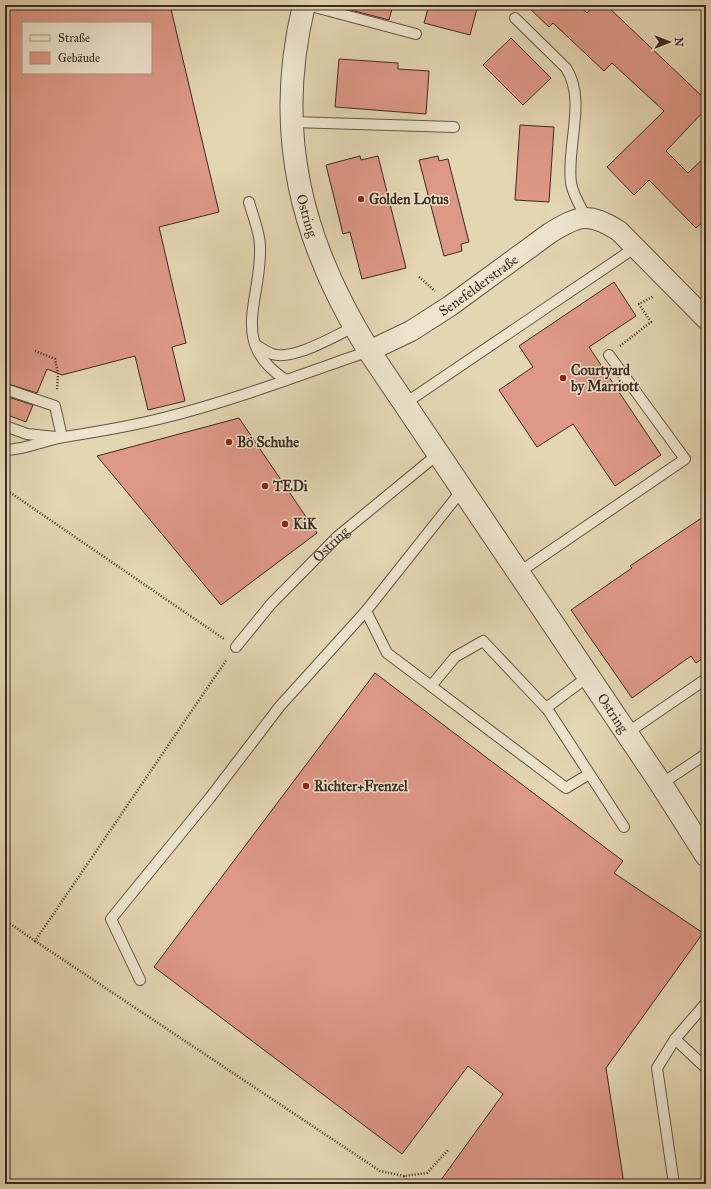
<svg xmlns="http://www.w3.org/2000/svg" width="711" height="1189" font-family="'IM FELL Great Primer',serif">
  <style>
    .building { fill: #de9887; stroke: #3d2a20; fill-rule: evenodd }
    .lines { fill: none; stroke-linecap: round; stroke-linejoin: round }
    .service-casing { stroke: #654; stroke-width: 12 }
    .minor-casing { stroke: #654; stroke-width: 22 }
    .tertiary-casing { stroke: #654; stroke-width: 24 }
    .path { stroke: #3d2a20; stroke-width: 2.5; stroke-dasharray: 1 2; stroke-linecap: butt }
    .service { stroke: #ede4cd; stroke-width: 10 }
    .minor { stroke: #ede4cd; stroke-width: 20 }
    .tertiary { stroke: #ede4cd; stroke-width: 22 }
    .poi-dot { fill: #8f2418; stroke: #ede4cd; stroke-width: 1.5 }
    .labels { text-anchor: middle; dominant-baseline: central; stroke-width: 3; stroke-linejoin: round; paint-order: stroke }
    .poi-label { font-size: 14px; font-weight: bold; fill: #3d2a20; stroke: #ede4cd; text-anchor: start }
    .street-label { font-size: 14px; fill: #3d2a20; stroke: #ede4cd }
  </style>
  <rect width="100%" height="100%" fill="#e3d6b2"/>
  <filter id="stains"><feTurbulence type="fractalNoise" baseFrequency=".005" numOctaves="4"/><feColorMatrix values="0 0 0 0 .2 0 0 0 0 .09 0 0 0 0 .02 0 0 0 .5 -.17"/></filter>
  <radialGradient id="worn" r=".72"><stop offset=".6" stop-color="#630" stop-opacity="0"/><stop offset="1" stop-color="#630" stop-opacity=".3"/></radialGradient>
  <g class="building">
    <path d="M 5,5 L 170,5 L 219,212 L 159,227 L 186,343 L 172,347 L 185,401 L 148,410 L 135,356 L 62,375 L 47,369 L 37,393 L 5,383 ZM 23,23 L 151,23 L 151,73 L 23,73 Z"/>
    <polygon points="343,5 393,5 389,20 343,8"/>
    <polygon points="429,5 478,5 470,35 424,23"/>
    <polygon points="526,5 578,5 587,13 594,5 606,5 706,100 706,109 666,151 688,173 706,156 706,219 696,228 649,180 634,195 607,167 664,111 612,63 604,71 553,23 549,27"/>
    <polygon points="511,38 551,78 523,105 483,65"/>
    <polygon points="339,59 398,63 398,69 429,71 426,114 335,107"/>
    <polygon points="520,125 554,127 549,202 515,200"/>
    <polygon points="360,156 361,160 378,156 406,268 362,279 350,232 343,234 326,165"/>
    <polygon points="438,156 439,161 448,159 469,242 461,244 462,251 444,256 419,160"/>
    <polygon points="614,282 636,316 589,347 661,455 615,486 573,424 537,447 499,390 533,367 519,346"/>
    <polygon points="5,396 33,405 26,422 5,414"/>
    <polygon points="239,418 317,533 221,605 97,456"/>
    <polygon points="706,515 706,656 696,663 691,656 632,698 571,610 632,568 630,566"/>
    <polygon points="375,673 623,861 614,873 703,933 606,1068 624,1184 438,1184 503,1094 468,1066 402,1154 154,967"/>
  </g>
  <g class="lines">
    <defs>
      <g id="service">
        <polyline points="307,5 416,34"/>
        <path d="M 515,18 L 566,68 C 587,100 566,147 571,183 C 573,195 580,206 586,217"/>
        <polyline points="292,122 454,127"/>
        <path d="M 249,202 C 253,217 260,232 260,247 C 262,300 228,343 286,380"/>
        <path d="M 256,345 C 261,348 267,352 272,354 C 294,361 334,336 354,327"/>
        <polyline points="5,389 55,406 62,437"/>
        <polyline points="404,404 636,247"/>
        <polyline points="5,426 27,434 56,437"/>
        <path d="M 5,450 C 26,450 44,440 64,437 C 96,432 127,427 159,419 C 230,402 300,375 369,351"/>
        <polyline points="462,490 366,611 387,653 431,686 455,657 483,641 546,708 589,676"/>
        <polyline points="518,573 685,459 609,355"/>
        <path id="s1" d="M 236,647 L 271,604 L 337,537 L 438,454"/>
        <polyline points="431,686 566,788 589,774"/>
        <polyline points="546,707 624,827"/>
        <polyline points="627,733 706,679"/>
        <polyline points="661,784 706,754"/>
        <polyline points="140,980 111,919 209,799 280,706 366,611"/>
        <polyline points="675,1039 706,1068"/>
        <polyline points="674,1184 657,1068 675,1039 706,1003"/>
      </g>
      <g id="minor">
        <path id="s2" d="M 369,351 L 411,331 L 450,306 L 550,233 C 579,215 589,212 619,231 L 706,319"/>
      </g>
      <g id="tertiary">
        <path id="s3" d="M 304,5 C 273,132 301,242 369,351 L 661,784 L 706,855"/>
      </g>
    </defs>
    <use href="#service" class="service-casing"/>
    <use href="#minor" class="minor-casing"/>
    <use href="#tertiary" class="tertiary-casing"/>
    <g class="path">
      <polyline points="419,277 435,291"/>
      <polyline points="620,346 651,322 639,304 654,296"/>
      <polyline points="35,351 55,359 58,374 57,391"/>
      <polyline points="5,489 224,639"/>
      <polyline points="5,920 35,941 227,659"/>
      <polyline points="35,941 380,1171 404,1176 427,1173 449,1149"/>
      <polyline points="404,1176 409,1184"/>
    </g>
    <use href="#service" class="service"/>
    <use href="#minor" class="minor"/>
    <use href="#tertiary" class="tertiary"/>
  </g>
  <g class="poi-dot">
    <circle cx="361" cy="199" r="4"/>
    <circle cx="563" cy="378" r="4"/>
    <circle cx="229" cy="442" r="4"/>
    <circle cx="265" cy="486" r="4"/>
    <circle cx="285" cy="524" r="4"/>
    <circle cx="306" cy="786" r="4"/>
  </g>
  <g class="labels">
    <g class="poi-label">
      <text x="369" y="199">Golden Lotus</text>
      <text x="571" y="370">Courtyard<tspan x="571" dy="16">by Marriott</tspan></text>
      <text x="237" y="442">Bö Schuhe</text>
      <text x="273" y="486">TEDi</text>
      <text x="293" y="524">KiK</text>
      <text x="314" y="786">Richter+Frenzel</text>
    </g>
    <g class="street-label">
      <text stroke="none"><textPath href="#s3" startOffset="213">Ostring</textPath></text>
      <text stroke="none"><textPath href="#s2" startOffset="128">Senefelderstraße</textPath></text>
      <text stroke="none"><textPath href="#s1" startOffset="140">Ostring</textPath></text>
      <text stroke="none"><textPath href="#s3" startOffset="799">Ostring</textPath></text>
    </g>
  </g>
  <rect width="711" height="1189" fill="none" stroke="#e3d6b2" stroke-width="20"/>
  <rect x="6" y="6" width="699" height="1177" fill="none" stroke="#3d2a20" stroke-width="2"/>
  <rect x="10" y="10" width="691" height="1169" fill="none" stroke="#3d2a20"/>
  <rect x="22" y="22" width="130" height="52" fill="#ede4cd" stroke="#a79a88"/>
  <rect x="30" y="35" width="20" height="6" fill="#ede4cd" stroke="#a79a88"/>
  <text x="58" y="42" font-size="12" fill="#3d2a20">Straße</text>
  <rect x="30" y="52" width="20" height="12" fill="#de9887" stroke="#a79a88"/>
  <text x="58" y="62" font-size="12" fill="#3d2a20">Gebäude</text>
  <g transform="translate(669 42) rotate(90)" stroke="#ede4cd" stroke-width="3" paint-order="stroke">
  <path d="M0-3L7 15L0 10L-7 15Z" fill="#3d2a20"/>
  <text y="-6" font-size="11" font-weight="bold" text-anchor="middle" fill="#3d2a20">N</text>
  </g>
  <rect width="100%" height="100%" filter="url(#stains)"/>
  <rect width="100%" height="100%" fill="url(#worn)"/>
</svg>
